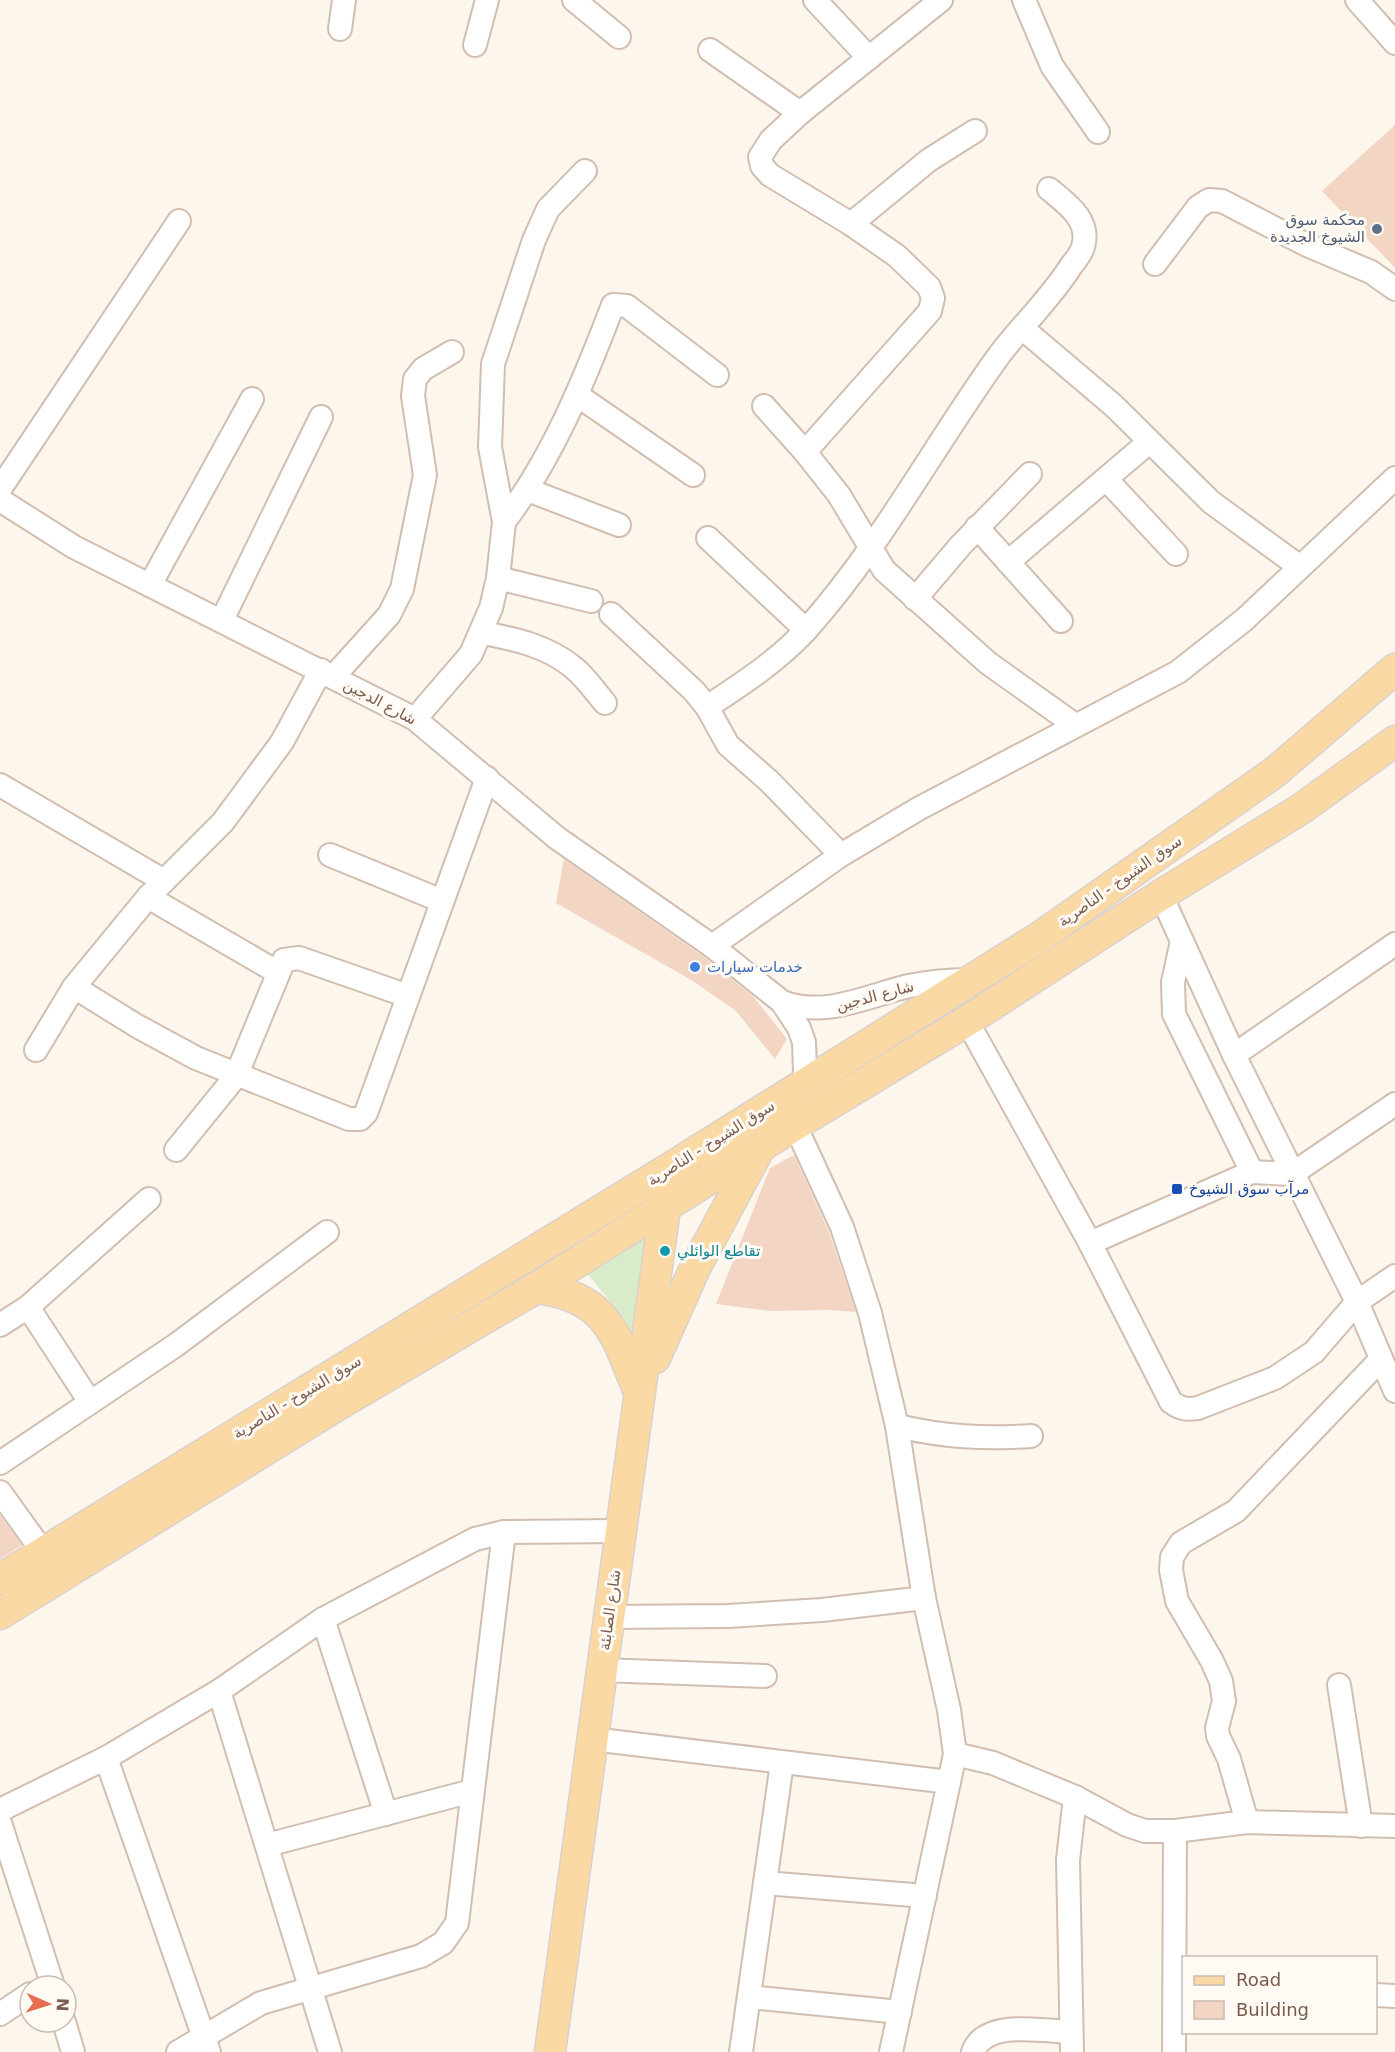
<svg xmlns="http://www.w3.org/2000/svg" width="1395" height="2052" font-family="'DejaVu Sans','Noto Naskh Arabic',sans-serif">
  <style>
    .green { fill: #d8ecc9 }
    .building { fill: #f3d5c3 }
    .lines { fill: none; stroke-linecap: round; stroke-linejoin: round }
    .minor-casing { stroke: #d1beb0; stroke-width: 26 }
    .major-casing { stroke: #dad1cd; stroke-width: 33 }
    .minor { stroke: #fff; stroke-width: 22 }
    .major { stroke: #fbd9a5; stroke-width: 30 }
    .service-dot { fill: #5c6f8a; stroke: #fffaf3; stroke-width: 2 }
    .shop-dot { fill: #3f7fe0; stroke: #fffaf3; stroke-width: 2 }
    .transit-dot { fill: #1a4fb4; stroke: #fffaf3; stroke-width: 2 }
    .culture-dot { fill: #0f9aa8; stroke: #fffaf3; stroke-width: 2 }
    .labels { text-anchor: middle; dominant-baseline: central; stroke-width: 6; stroke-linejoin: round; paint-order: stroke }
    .service-label { font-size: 15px; fill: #4e5e75; stroke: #fffaf3; text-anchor: end }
    .street-label { font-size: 15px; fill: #7a5c4d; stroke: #fffaf3 }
    .shop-label { font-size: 15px; fill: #366cbe; stroke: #fffaf3; text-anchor: start }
    .transit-label { font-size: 15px; fill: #164399; stroke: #fffaf3; text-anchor: start }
    .culture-label { font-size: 15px; fill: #0d838f; stroke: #fffaf3; text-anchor: start }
  </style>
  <rect width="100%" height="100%" fill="#fdf6ec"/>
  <polygon class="green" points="651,1230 638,1341 630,1341 626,1321 581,1266"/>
  <g class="building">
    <polygon points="1395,125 1395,268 1322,191"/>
    <polygon points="564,859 704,957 753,996 787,1039 775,1059 736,1011 693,981 556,903"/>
    <polygon points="794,1155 829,1232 856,1312 829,1310 769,1311 716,1304 770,1168"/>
    <polygon points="0,1515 22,1545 0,1559"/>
  </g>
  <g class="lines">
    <defs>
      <g id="minor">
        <polyline points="574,0 619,37"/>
        <polyline points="815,0 869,58"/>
        <polyline points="1024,0 1052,66 1098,132"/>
        <polyline points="1357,0 1395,43"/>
        <polyline points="340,29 344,0"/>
        <polyline points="475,45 487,0"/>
        <polyline points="710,50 800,113"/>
        <polyline points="851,224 929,160 975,131"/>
        <polyline points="1155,264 1198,207 1209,200 1222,201 1307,245 1371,272 1395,289"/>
        <polyline points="1022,328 1114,406 1211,502 1300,567"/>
        <polyline points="577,395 693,475"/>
        <polyline points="764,406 805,452 839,495 884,570 988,663 1075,725"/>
        <polyline points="805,452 930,311 933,298 929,287 897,256 851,224 770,175 762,166 760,157 771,140 800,113 941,0"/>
        <polyline points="1106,479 1176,554"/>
        <polyline points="0,489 179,221"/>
        <polyline points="528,490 619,525"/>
        <polyline points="0,500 74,547 415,719 557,838 712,946 782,1002 799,1028 804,1042 805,1073 801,1088"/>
        <path d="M 504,522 C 553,457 584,381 613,305 L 627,306 L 717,375"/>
        <polyline points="977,527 1061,621"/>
        <polyline points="708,538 806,630"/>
        <polyline points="1008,562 1149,442"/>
        <polyline points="498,578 591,601"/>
        <polyline points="150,585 252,399"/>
        <polyline points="915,599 961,545 1030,474"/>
        <polyline points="611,614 694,691 707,707 728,745 769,781 841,855"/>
        <polyline points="222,620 321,417"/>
        <path d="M 483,633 C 515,639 548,646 574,668 C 585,677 595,691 605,703"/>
        <polyline points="333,677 389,615 402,589 425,475 413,396 415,379 423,369 452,352"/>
        <path d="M 707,707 C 742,684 779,660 807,629 C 882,545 934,445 1000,354 C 1023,324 1051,298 1071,266 C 1075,261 1081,254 1083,247 C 1091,220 1067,204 1049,189"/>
        <polyline points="415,719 471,654 491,608 498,578 504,522 490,447 493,364 534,240 548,209 585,171"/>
        <polyline points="0,785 164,881"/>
        <polyline points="330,855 442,901"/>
        <polyline points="1161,895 1234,1055 1357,1302 1395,1391"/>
        <polyline points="148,897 277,972"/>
        <polyline points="1182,941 1173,982 1174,1014 1252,1172"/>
        <polyline points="712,946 841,855 918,809 1178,672 1244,620 1395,478"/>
        <polyline points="74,987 137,1026 196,1058 349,1119 360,1119 366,1113 487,778"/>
        <path d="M 782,1002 C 826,1018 866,996 909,986 C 929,982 949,980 969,980"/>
        <path d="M 967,1021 L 1090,1243 L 1171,1402 C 1181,1409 1187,1410 1198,1408 L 1275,1378 L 1314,1352 L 1357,1302 L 1395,1276"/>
        <polyline points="36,1050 74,987 148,897 223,822 282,742 321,670"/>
        <polyline points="1234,1055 1395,944"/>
        <polyline points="795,1125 842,1227 870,1313 897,1426 924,1598 949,1710 955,1754 891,2052"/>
        <polyline points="176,1150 236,1076 284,960 299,958 408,996"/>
        <polyline points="1090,1243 1252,1172 1292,1174 1395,1104"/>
        <polyline points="28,1307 90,1402"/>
        <polyline points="0,1325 28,1307 149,1199"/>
        <path d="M 897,1426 C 945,1437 983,1439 1031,1436"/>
        <polyline points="0,1463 176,1345 327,1232"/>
        <polyline points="0,1492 43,1552"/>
        <polyline points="609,1617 728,1616 822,1610 924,1598"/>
        <polyline points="323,1619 386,1814"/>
        <polyline points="602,1670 765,1676"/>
        <polyline points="1339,1685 1361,1826"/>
        <polyline points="219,1691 330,2052"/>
        <polyline points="592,1739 949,1782"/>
        <polyline points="955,1754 993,1763 1075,1797 1127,1825 1145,1831 1175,1831 1247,1822 1395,1826"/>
        <polyline points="106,1758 209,2052"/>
        <polyline points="0,1810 106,1758 219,1691 323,1619 475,1539 504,1532 621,1531"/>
        <polyline points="1247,1822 1229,1759 1218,1736 1217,1728 1224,1701 1221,1681 1212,1661 1177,1601 1171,1570 1172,1557 1181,1543 1236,1511 1381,1359"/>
        <polyline points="0,1823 53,1986"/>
        <polyline points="267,1845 472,1791"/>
        <polyline points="765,1883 925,1896"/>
        <polyline points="1376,1995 1395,1996"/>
        <polyline points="749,1997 900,2012"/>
        <polyline points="0,2014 30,1994"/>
        <polyline points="64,2022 73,2052"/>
        <polyline points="178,2052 261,2003 421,1956 443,1943 457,1923 504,1532"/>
        <polyline points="741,2052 782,1763"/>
        <path d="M 973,2052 C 985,2019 1042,2031 1071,2032"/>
        <polyline points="1072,2052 1068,1860 1075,1797"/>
        <polyline points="1174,2052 1175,1831"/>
      </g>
      <g id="major">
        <path d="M 536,1288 C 607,1296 615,1333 639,1392"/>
        <polyline points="655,1358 695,1268 759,1149"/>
        <polyline points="0,1579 670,1168 1040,937 1275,772 1395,669"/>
        <polyline points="0,1614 336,1406 536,1288 795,1125 967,1021 1161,895 1301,809 1395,741"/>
        <polyline points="550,2052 667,1193"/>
      </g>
    </defs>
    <use href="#minor" class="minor-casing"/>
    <use href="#major" class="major-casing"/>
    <use href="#minor" class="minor"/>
    <use href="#major" class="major"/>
  </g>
  <circle class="service-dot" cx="1377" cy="229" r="6"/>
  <circle class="shop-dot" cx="695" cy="967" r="6"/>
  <rect class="transit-dot" x="1171" y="1183" width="12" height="12" rx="3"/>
  <circle class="culture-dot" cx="665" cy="1251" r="6"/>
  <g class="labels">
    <g class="service-label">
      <text x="1365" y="220">محكمة سوق<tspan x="1365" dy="17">الشيوخ الجديدة</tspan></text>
    </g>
    <g class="street-label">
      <text transform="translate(380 702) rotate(28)">شارع الدجين</text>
      <text transform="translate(1120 881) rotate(-35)">سوق الشيوخ - الناصرية</text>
      <text transform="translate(875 996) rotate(-15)">شارع الدجين</text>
      <text transform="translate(711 1143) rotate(-32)">سوق الشيوخ - الناصرية</text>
      <text transform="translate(297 1397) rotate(-31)">سوق الشيوخ - الناصرية</text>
      <text transform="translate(610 1610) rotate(-82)">شارع الصابئة</text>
    </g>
    <g class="shop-label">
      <text x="707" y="967">خدمات سيارات</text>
    </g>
    <g class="transit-label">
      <text x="1189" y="1189">مرآب سوق الشيوخ</text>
    </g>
    <g class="culture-label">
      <text x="677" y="1251">تقاطع الوائلي</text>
    </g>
  </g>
  <rect x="1182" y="1956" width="195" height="78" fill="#fffaf3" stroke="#cabbb1" stroke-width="1.5"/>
  <rect x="1194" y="1976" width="30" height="9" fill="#fbd9a5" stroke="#cabbb1" stroke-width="1.5"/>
  <text x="1236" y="1986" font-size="18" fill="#7a5c4d">Road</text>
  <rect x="1194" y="2001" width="30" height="18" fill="#f3d5c3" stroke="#cabbb1" stroke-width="1.5"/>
  <text x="1236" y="2016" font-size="18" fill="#7a5c4d">Building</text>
  <g transform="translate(48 2004) rotate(93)"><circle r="28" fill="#fffaf3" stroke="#cabbb1" stroke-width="1.5"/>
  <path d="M0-4.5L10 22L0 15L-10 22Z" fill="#e76f51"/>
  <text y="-9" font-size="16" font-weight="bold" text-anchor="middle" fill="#7a5c4d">N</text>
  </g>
</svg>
